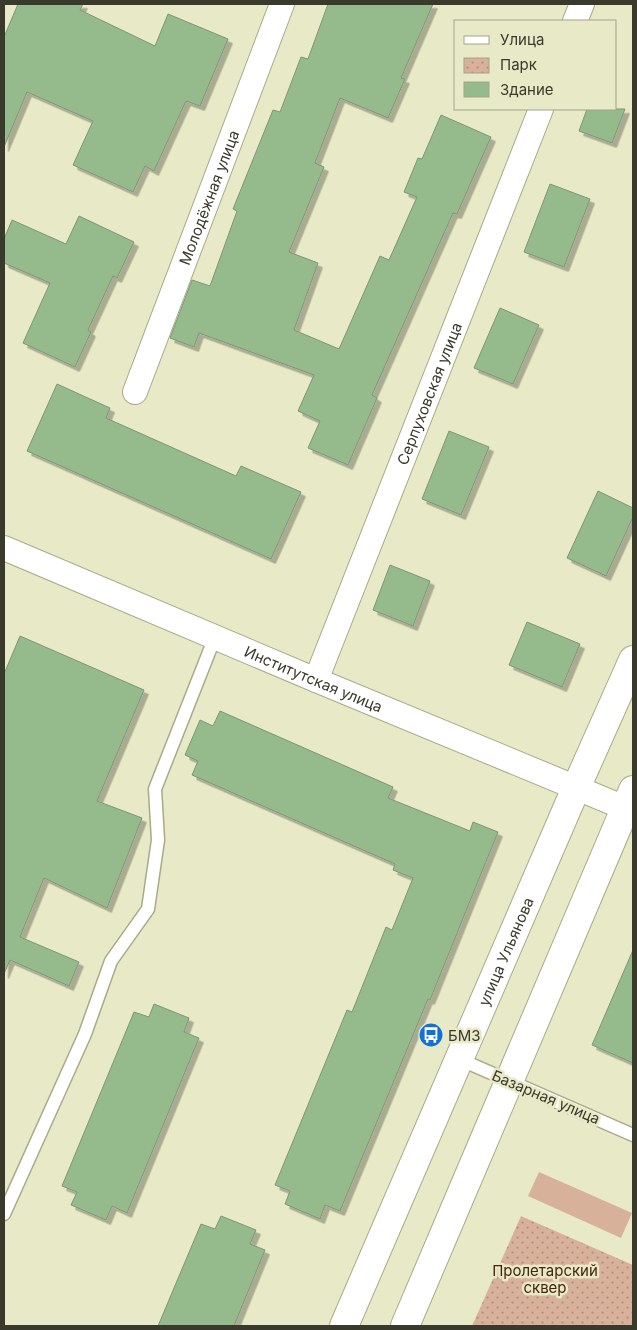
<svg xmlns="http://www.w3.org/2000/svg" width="637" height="1330" font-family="Inter,sans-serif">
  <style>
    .grass { fill: #d8b19a }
    .park { fill: url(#park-dots) }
    .building { fill: #95ba8c; stroke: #7f947a; filter: url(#shadow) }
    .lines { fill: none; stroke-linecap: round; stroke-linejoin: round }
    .service-casing { stroke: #a8aa89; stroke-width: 15 }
    .minor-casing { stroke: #a8aa89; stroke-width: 26 }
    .primary-casing { stroke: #a8aa89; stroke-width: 30 }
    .service { stroke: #fff; stroke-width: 12 }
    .minor { stroke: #fff; stroke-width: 24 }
    .primary { stroke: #fff; stroke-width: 28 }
    .labels { text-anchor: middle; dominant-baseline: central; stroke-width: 5; stroke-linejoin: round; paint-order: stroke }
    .street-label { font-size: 15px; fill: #39392c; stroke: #e8eac7 }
    .poi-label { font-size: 15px; fill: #39392c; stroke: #e8eac7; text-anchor: start }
    .park-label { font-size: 15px; fill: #47240d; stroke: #e8eac7 }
  </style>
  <defs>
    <pattern id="park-dots" width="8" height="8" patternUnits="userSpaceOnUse" patternTransform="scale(1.25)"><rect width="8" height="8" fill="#d8b19a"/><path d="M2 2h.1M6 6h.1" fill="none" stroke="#b0917e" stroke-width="1.8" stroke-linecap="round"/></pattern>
    <filter id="shadow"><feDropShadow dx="4.5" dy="4.5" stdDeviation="0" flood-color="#0004"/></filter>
  </defs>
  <rect width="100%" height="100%" fill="#e8eac7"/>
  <polygon class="grass" points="539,1172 632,1213 621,1238 528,1196"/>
  <polygon class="park" points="521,1216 633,1265 633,1326 472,1326"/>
  <g class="building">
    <polygon points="18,4 83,4 80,10 155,46 168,14 228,39 200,106 186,101 154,171 145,166 133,192 73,165 93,121 27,92 4,147 4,37"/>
    <polygon points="328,4 433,4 401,78 405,79 388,118 340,98 315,163 324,167 289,252 318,263 294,330 339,349 380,256 389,260 417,197 404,192 418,158 422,159 441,115 491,137 457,214 453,213 372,395 377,398 348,465 308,448 320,421 298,411 314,375 199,333 194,347 170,338 192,280 210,286 237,211 233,209 273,110 280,112 301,57 308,59"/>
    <polygon points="587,109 625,109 612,143 579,131"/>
    <polygon points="550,184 590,199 564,267 524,252"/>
    <polygon points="79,216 134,242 117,278 113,276 88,330 91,332 75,367 23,343 50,283 4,263 4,239 12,220 66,244"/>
    <polygon points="500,308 539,325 513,384 474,368"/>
    <polygon points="57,384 110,408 106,418 236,476 241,466 301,492 271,559 27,451"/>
    <polygon points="449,431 489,447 461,515 422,499"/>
    <polygon points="598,491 633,508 633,517 606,576 567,558"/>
    <polygon points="390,565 430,581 413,626 373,610"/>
    <polygon points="527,622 580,644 562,687 509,665"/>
    <polygon points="20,636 144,690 97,801 142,818 107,908 44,878 20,937 79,962 69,986 10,960 4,974 4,674"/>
    <polygon points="220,711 393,787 388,798 470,831 473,822 498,832 430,1000 428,999 340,1211 325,1205 320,1219 285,1204 290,1191 275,1185 347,1010 352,1012 386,927 392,930 413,878 393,870 395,864 192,775 198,761 185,755 200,720 213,726"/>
    <polygon points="633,950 633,1063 592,1045"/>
    <polygon points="154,1004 189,1018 184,1032 199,1038 127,1213 112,1206 106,1220 71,1205 77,1192 62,1186 134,1012 149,1017"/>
    <polygon points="221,1216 256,1230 250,1244 265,1250 234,1326 158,1326 201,1224 215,1229"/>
  </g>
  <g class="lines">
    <defs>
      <g id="service">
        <polyline points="459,1059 633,1135"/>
        <polyline points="4,1214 85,1034 111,961 148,909 158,840 155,789 215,637"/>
      </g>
      <g id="minor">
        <polyline points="575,21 582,4"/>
        <path id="s1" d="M 135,392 L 282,4"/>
        <path id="s2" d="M 4,548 L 316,680 L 625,808"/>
        <path id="s3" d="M 316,680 L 541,109"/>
      </g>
      <g id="primary">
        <path id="s4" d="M 344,1326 L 576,788 L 633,660"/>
        <polyline points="405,1326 633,790"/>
      </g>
    </defs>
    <use href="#service" class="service-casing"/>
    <use href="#minor" class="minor-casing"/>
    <use href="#primary" class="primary-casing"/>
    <use href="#service" class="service"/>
    <use href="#minor" class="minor"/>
    <use href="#primary" class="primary"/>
  </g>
  <defs>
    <symbol id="bus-disc" viewBox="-11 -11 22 22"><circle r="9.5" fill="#1171d9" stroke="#e8eac7"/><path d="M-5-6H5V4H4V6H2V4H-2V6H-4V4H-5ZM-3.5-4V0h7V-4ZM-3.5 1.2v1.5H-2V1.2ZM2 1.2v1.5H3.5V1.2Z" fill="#fff"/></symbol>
  </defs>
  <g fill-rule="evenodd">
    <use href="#bus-disc" x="417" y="1021" width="28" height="28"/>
  </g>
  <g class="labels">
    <g class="street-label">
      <text stroke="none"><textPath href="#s1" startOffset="208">Молодёжная улица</textPath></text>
      <text stroke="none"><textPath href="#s3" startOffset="308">Серпуховская улица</textPath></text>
      <text stroke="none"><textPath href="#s2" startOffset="336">Институтская улица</textPath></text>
      <text stroke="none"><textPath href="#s4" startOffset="408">улица Ульянова</textPath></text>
      <text transform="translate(546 1097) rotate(23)">Базарная улица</text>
    </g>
    <g class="poi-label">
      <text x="448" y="1035">БМЗ</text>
    </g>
    <g class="park-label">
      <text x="545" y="1270">Пролетарский<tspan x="545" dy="17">сквер</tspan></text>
    </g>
  </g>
  <rect width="637" height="1330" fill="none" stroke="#39392c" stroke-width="10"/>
  <rect x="454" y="20" width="162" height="90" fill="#e8eac7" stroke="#a2a389"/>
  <rect x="464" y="36" width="25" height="8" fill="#ffffff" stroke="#a2a389"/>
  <text x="500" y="45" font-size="15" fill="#39392c">Улица</text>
  <rect x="464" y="58" width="25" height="15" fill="url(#park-dots)" stroke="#a2a389"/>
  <text x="500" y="70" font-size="15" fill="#39392c">Парк</text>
  <rect x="464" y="82" width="25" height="15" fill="#95ba8c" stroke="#a2a389"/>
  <text x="500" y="95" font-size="15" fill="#39392c">Здание</text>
</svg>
